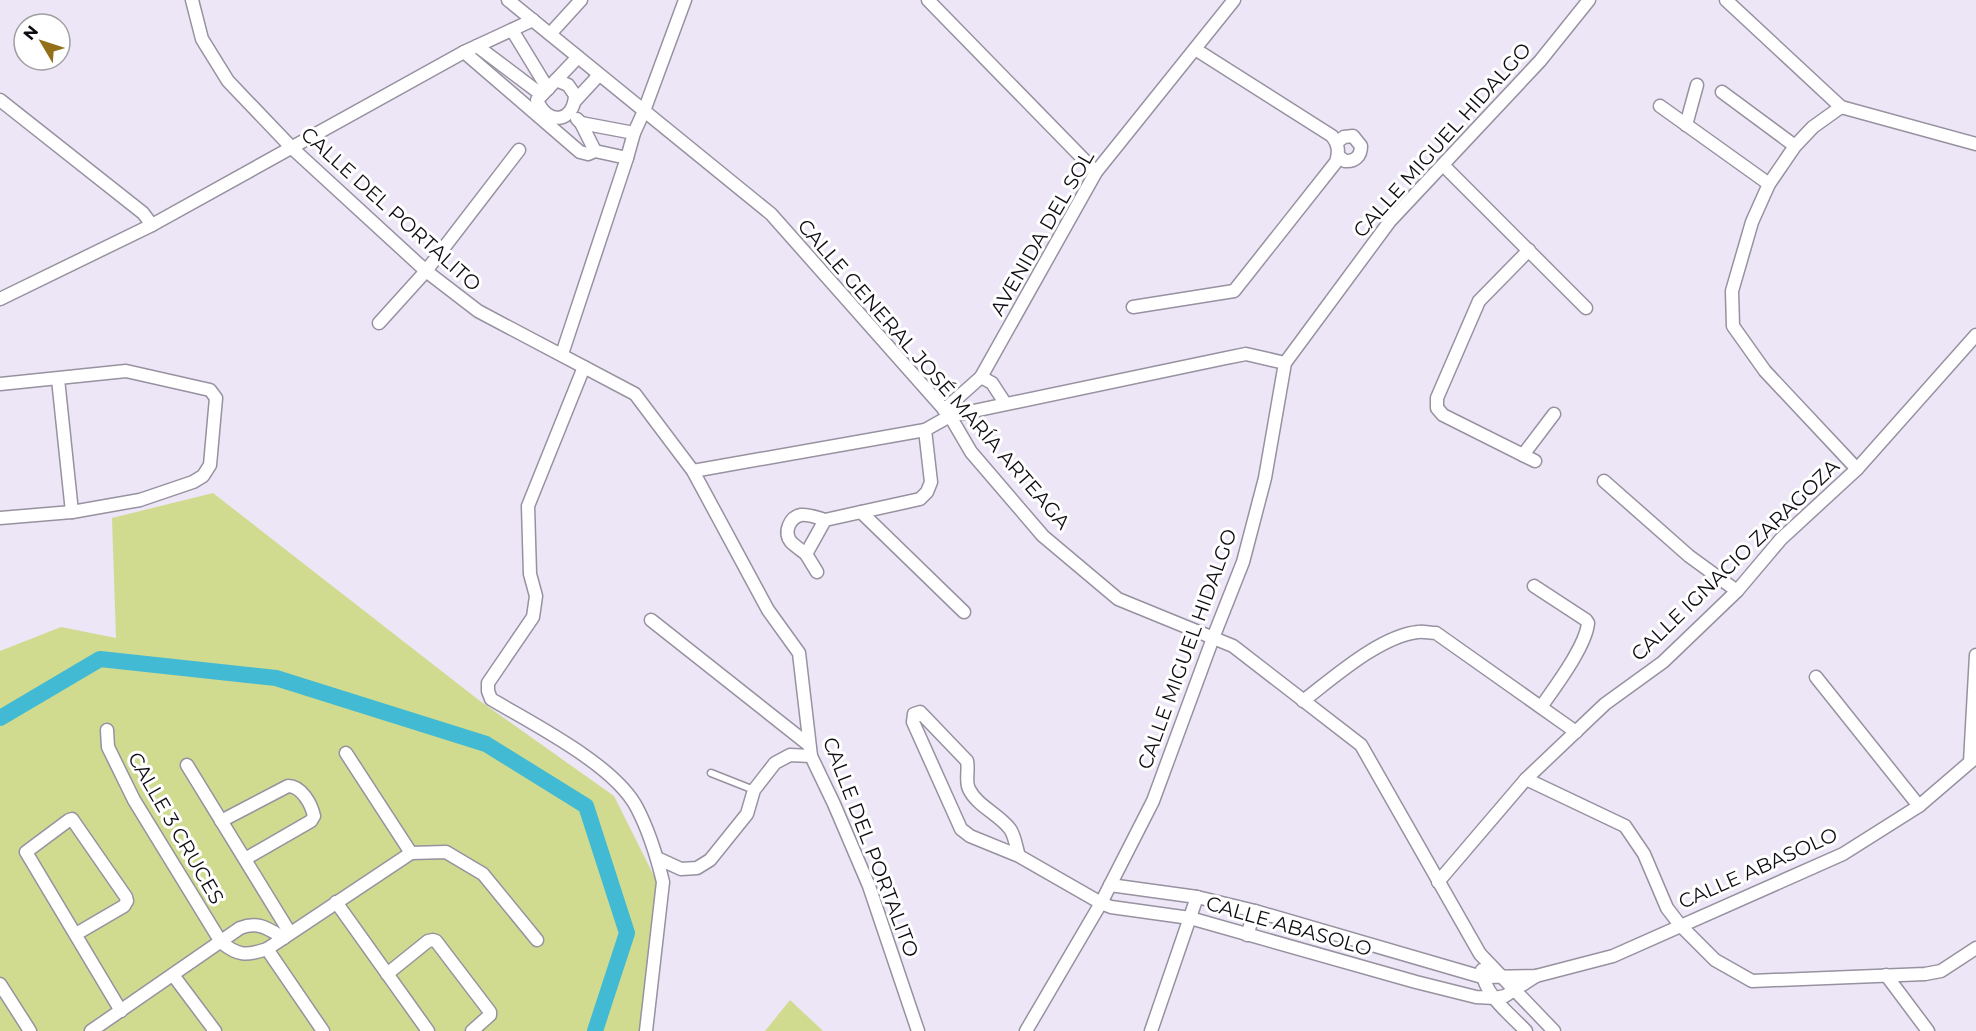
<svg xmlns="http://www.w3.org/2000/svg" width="1976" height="1031" font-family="Montserrat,sans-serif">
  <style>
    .green { fill: #d0db8f }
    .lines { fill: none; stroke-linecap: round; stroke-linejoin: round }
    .canal { stroke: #43bad3; stroke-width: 16 }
    .lane-casing { stroke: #9791a0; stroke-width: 9 }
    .street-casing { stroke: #9791a0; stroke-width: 15 }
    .lane { stroke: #fff; stroke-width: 6 }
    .street { stroke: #fff; stroke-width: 12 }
    .labels { text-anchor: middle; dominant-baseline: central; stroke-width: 6; stroke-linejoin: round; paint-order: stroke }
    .street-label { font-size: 20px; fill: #0f0c12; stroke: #fff }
  </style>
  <rect width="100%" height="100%" fill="#ede6f7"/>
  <g class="green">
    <polygon points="213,493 480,701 614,796 657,882 640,1031 0,1031 0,651 61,627 116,638 112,518"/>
    <polygon points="790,1000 823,1031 765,1031"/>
  </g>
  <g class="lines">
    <polyline class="canal" points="0,718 100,659 276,678 486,744 586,806 627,933 595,1031"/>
    <defs>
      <polyline id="lane" points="711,773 754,790"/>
      <g id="street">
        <polyline points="192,0 202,39 228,81 292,148 426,271 478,311 635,394 693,471 768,610 799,653 811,756 834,804 869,886 918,1031"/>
        <polyline points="508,0 771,214 950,416 971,452 1043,536 1118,599 1233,646 1361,745 1480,954 1554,1031"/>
        <polyline points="928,0 1096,172"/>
        <polyline points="1726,0 1841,107 1976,144"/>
        <polyline points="512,30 548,89"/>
        <polyline points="550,34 581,0"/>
        <polyline points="477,46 542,95"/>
        <polyline points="464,52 580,152 588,154 595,151 627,158"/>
        <polyline points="1722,92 1795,146"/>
        <polyline points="538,99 578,57"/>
        <polyline points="0,100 143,213 152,225"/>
        <path d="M 537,100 C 547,126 574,123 575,95 L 568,85 L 556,80"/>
        <polyline points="575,101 599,75"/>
        <polyline points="1660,106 1769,184"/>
        <polyline points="1841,107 1813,127 1795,146 1769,184 1752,222 1732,291 1733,326 1765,371 1857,469"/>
        <polyline points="577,119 581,123 595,151"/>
        <polyline points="581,123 634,133"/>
        <polyline points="1686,125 1697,85"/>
        <path d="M 1337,142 L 1344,137 L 1353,136 L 1361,146 C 1361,156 1355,162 1345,161 L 1338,156"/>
        <polyline points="1443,165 1586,308"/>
        <polyline points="1529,250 1479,301 1437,398 1437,408 1443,415 1535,461"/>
        <polyline points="0,299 152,225 464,52 533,20"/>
        <path d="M 1133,307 L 1234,291 L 1336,162 C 1339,152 1339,145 1332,136 L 1195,49"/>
        <polyline points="379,323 426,271 519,150"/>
        <polyline points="562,354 627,158 634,133 644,111 685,0"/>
        <path d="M 584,367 L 528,506 L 530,574 L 536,596 L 533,617 L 488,683 L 488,691 L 491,699 C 533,724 615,765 637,808 C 649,831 657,857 663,882 L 646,1031"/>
        <polyline points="981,377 992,383 1005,403"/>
        <polyline points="58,379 72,512"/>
        <polyline points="0,384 126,371 210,390 216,398 210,465 203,476 193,482 140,500 72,512 0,518"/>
        <polyline points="944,410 981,377 1096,172 1234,0"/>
        <polyline points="1523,455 1554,414"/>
        <polyline points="693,471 925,430 950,416 1226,358 1246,354 1285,363"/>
        <polyline points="1604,481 1689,556 1737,591"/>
        <polyline points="861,512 964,612"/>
        <path d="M 806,554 C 801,550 795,546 791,542 C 783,532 790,517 801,515 C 809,514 818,518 825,520"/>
        <polyline points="817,572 806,554 825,520 920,499 927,492 931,482 925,430"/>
        <path d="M 1534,586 L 1586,620 L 1588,623 C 1586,646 1555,687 1541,707"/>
        <polyline points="651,620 809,745"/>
        <polyline points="1816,677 1919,806"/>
        <path d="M 1303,701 C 1333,678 1380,636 1418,632 C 1423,631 1430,633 1436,633 L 1576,732"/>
        <path d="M 107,730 L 108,747 L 134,800 L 221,942 C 238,956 246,956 267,949 L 411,853 L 446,852 L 483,874 L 537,940"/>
        <polyline points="346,753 411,853"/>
        <polyline points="1970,762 1976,655"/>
        <polyline points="187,765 290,933"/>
        <polyline points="1526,779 1625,826 1644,854 1667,908 1680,925 1715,960 1752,981 1925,974 1941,971 1976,948"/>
        <path d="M 221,821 L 288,786 C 301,786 311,803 314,816 L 311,821 L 245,859"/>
        <path d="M 1019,856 C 1016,847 1015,836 1010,829 C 999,814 977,806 969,789 C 965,782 969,770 967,761 L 920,712 L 914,714 L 913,722 L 961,829 L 970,836 L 1019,856 L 1101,903 L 1111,907 L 1190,918 L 1416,982 L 1476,997 L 1495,998 L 1505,996 L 1536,976"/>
        <polyline points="657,858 681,869 697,868 710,860 747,814 754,790 775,763 790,755 811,756"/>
        <polyline points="1438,882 1526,779 1605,704 1663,662 1737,591 1781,539 1857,469 1976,335"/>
        <polyline points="1110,885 1197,897 1255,911 1482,977 1536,976 1613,956 1843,854 1919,806 1976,757"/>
        <polyline points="336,902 428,1031"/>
        <polyline points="76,934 124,906 127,901 126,897 72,819 69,820 26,852 121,1011"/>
        <polyline points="1247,935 1255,911"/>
        <polyline points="267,949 323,1031"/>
        <path d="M 1482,970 C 1484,995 1510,1014 1526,1031"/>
        <polyline points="387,974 428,941 433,940 436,941 490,1012 490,1015 472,1031"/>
        <polyline points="173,975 215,1031"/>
        <polyline points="1886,975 1928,1031"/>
        <polyline points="0,984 30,1031"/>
        <path d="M 91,1031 L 240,928 C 258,921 267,928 284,938"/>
        <polyline points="1026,1031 1101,903 1153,801 1213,638 1243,562 1265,478 1285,363 1390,221 1540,61 1589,0"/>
        <polyline points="1151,1031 1197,897"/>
      </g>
    </defs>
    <use href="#lane" class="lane-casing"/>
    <use href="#street" class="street-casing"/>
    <use href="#lane" class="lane"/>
    <use href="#street" class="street"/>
  </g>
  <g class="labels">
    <g class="street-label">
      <text transform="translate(1442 140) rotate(-48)">CALLE MIGUEL HIDALGO</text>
      <text transform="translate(391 209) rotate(42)">CALLE DEL PORTALITO</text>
      <text transform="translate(1042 233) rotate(-60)">AVENIDA DEL SOL</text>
      <text transform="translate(934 374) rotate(49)">CALLE GENERAL JOSÉ MARÍA ARTEAGA</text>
      <text transform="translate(1735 560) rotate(-44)">CALLE IGNACIO ZARAGOZA</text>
      <text transform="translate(1187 649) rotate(-70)">CALLE MIGUEL HIDALGO</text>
      <text transform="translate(176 828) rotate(60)">CALLE 3 CRUCES</text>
      <text transform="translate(871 847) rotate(69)">CALLE DEL PORTALITO</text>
      <text transform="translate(1758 868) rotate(-24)">CALLE ABASOLO</text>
      <text transform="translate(1289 926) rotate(16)">CALLE ABASOLO</text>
    </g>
  </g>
  <g transform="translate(42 42) rotate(309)"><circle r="28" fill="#ffffff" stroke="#9f9ea0" stroke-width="1.5"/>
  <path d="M0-4.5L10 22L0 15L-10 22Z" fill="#937018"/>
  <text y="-9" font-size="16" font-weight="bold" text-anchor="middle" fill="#0f0c12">N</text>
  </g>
</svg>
